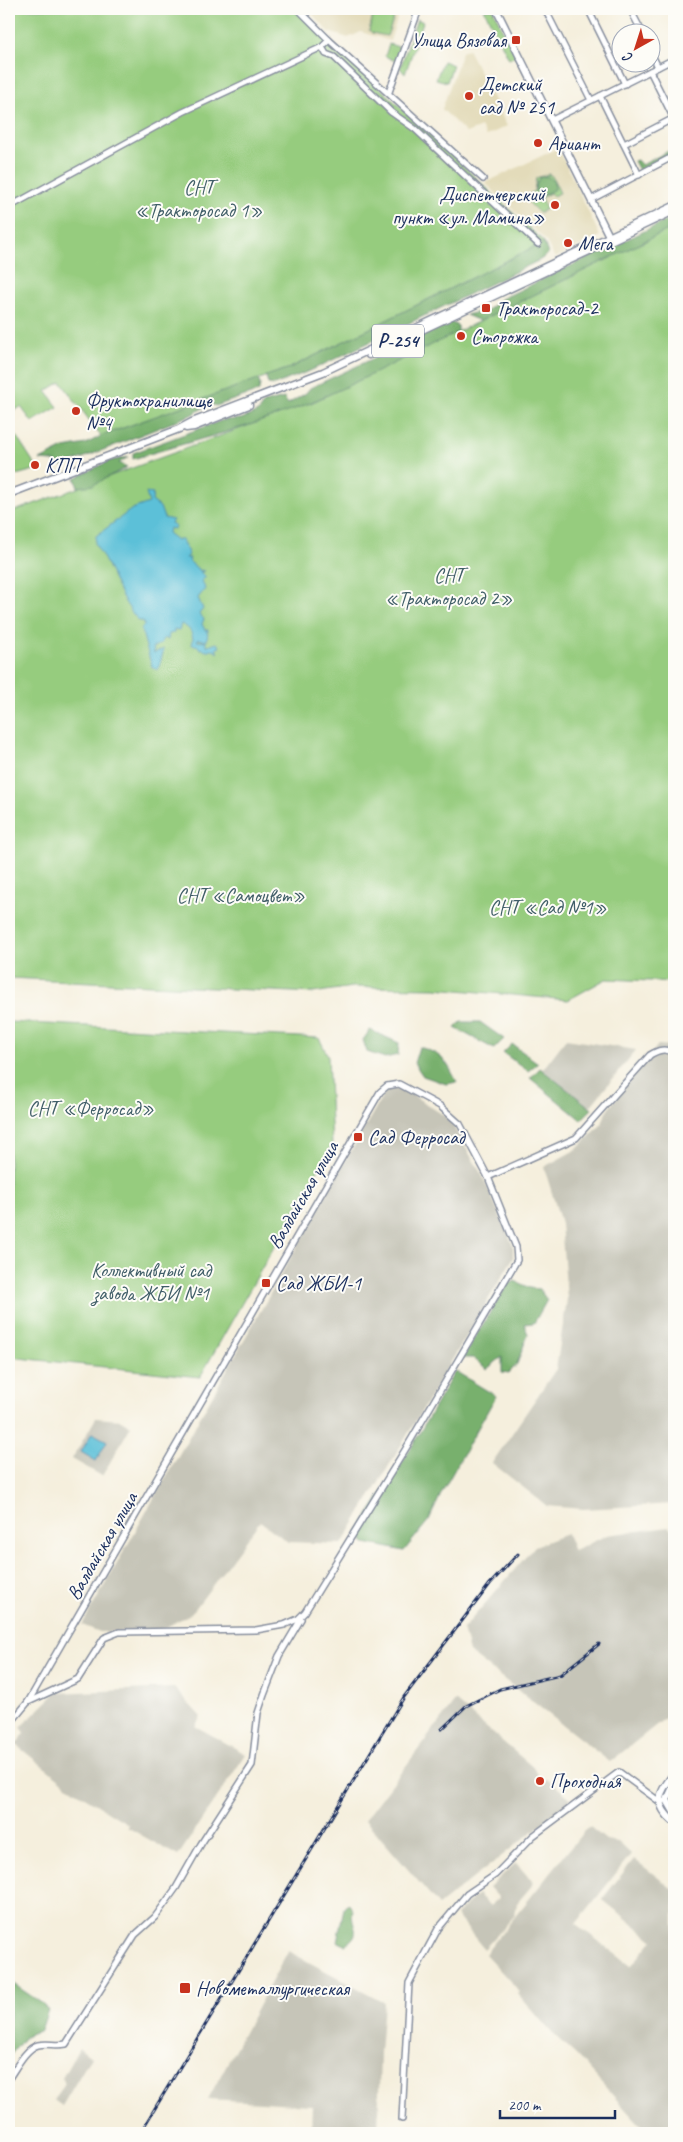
<svg xmlns="http://www.w3.org/2000/svg" width="683" height="2142" font-family="Caveat,sans-serif">
  <style>
    .built { fill: #e3dbba }
    .industrial { fill: #c6c5b8 }
    .green { fill: #96cc7e; stroke: #587e6e }
    .forest { fill: #78b06d; stroke: #4a7066 }
    .water { fill: #5bc0d8; stroke: #3b789b }
    .lines { fill: none; stroke-linecap: round; stroke-linejoin: round }
    .minor-casing { stroke: #888f9e; stroke-width: 8 }
    .major-casing { stroke: #888f9e; stroke-width: 9 }
    .minor { stroke: #fff; stroke-width: 5 }
    .major { stroke: #fff; stroke-width: 6 }
    .rail-casing { stroke: #1b2f5e; stroke-width: 3 }
    .rail { stroke: #fdfcf7; stroke-width: 1; stroke-dasharray: 4; stroke-linecap: butt }
    .poi-dot { fill: #c8321e; stroke: #fdfcf7; stroke-width: 2 }
    .labels { text-anchor: middle; dominant-baseline: central; stroke-width: 4; stroke-linejoin: round; paint-order: stroke }
    .shield { fill: #fdfcf7; stroke: #5f6c8c; stroke-width: 1 }
    .shield-label { font-size: 19px; font-weight: bold; fill: #1b2f5e }
    .poi-label { font-size: 20px; fill: #1b2f5e; stroke: #fdfcf7; text-anchor: start }
    .park-label { font-size: 20px; fill: #405e68; stroke: #fdfcf7 }
    .street-label { font-size: 20px; fill: #1b2f5e; stroke: #fdfcf7 }
  </style>
  <rect width="100%" height="100%" fill="#fdfcf7"/>
  <filter id="ink" filterUnits="userSpaceOnUse"><feTurbulence type="fractalNoise" baseFrequency=".02" numOctaves="2"/><feDisplacementMap in="SourceGraphic" scale="10" xChannelSelector="R" yChannelSelector="G"/><feConvolveMatrix kernelMatrix="1 2 1 2 8 2 1 2 1" color-interpolation-filters="sRGB"/></filter>
  <filter id="wash" filterUnits="userSpaceOnUse"><feTurbulence type="fractalNoise" baseFrequency=".0096" numOctaves="4" result="noise"/><feDisplacementMap in="SourceGraphic" scale="20" xChannelSelector="R" yChannelSelector="G"/><feGaussianBlur stdDeviation="1.12" result="paint"/><feColorMatrix in="noise" values="0 0 0 0 0 0 0 0 0 0 0 0 0 0 0 0 0 1.4 0 .05"/><feComposite in="paint" operator="in"/></filter>
  <g filter="url(#wash)">
    <rect width="100%" height="100%" fill="#f5efdd"/>
    <g class="built">
      <polygon points="307,9 400,9 390,41 361,32 348,38 329,32"/>
      <polygon points="468,49 507,126 486,136 481,127 466,133 442,109 462,52"/>
      <polygon points="558,148 600,236 555,258 545,240 485,183"/>
    </g>
    <g class="industrial">
      <polygon points="566,1039 636,1050 589,1108 543,1069"/>
      <polygon points="658,1045 670,1046 674,1049 674,1504 583,1509 547,1506 492,1463 556,1369 567,1299 561,1223 544,1167 577,1149 602,1124 606,1112"/>
      <polygon points="403,1089 448,1118 482,1175 513,1246 513,1258 503,1275 342,1544 288,1542 260,1521 192,1613 159,1631 100,1632 82,1625 386,1090"/>
      <polygon points="96,1418 121,1420 131,1426 102,1476 72,1459"/>
      <polygon points="669,1527 674,1533 674,1711 610,1762 469,1652 463,1629 535,1546 567,1534 574,1551 607,1535"/>
      <polygon points="174,1688 201,1717 195,1726 246,1754 178,1856 127,1827 128,1824 75,1791 16,1745 25,1733 21,1727 56,1693"/>
      <polygon points="455,1701 535,1769 540,1779 543,1781 547,1779 573,1800 439,1905 365,1820"/>
      <polygon points="590,1827 606,1840 618,1842 631,1854 576,1924 631,1966 653,1940 603,1900 603,1898 634,1859 674,1890 674,2133 647,2133 578,2057 552,2033 518,1994 520,1992 485,1954 584,1831"/>
      <polygon points="516,1863 534,1883 517,1903 515,1915 484,1949 456,1915 478,1894 490,1906 499,1898 489,1887"/>
      <polygon points="288,1951 384,2002 380,2053 378,2133 311,2133 312,2105 208,2099"/>
      <polygon points="79,2048 91,2057 62,2106 54,2100 65,2083 62,2078"/>
    </g>
    <g class="green">
      <polygon points="9,9 296,9 544,242 290,368 101,436 61,382 46,391 58,407 32,422 21,407 9,413"/>
      <polygon points="375,9 397,9 387,36 372,33 369,30"/>
      <polygon points="484,9 493,9 503,31 506,33 517,55 509,59"/>
      <polygon points="417,19 423,22 405,74 400,68"/>
      <polygon points="389,44 402,48 397,62 385,56"/>
      <polygon points="443,61 453,65 447,82 436,79"/>
      <polygon points="548,174 552,176 560,193 553,196 550,193 541,198 546,209 539,213 524,198 534,191 536,178"/>
      <polygon points="674,227 674,982 606,979 568,1000 435,988 352,987 313,993 9,978 9,513 313,402"/>
      <polygon points="9,425 38,469 9,477"/>
      <polygon points="9,1022 319,1038 328,1056 332,1145 200,1377 9,1357"/>
    </g>
    <g class="forest">
      <polygon points="674,148 674,154 640,172 634,161 637,160 642,165"/>
      <polygon points="547,176 554,182 555,189 541,196 535,191 536,184 540,177"/>
      <polygon points="674,217 674,227 480,321 466,315 487,310 501,299"/>
      <polygon points="544,242 548,254 540,260 312,370 274,385 268,384 266,376 290,368"/>
      <path d="M 451,322 L 458,326 L 458,332 C 410,355 363,380 314,401 C 256,427 193,440 133,459 L 133,453 L 223,420 L 241,419 L 258,412 L 264,403 L 284,398 L 288,404 L 306,393 L 310,388 Z"/>
      <polygon points="258,379 260,384 259,391 216,406 210,404 191,415 63,466 53,461 40,460 64,448 86,444 101,436"/>
      <polygon points="128,457 119,463 127,467 93,485 78,487 75,478 109,461"/>
      <polygon points="461,1022 480,1022 504,1039 494,1049 455,1028"/>
      <polygon points="370,1030 399,1043 398,1055 385,1058 367,1052 363,1040"/>
      <polygon points="512,1044 538,1063 528,1071 503,1053"/>
      <path d="M 419,1047 C 443,1054 446,1061 457,1082 L 446,1084 L 423,1076 L 414,1063 Z"/>
      <polygon points="540,1068 592,1109 581,1120 530,1078"/>
      <polygon points="515,1281 530,1288 539,1289 547,1300 534,1323 524,1324 528,1334 517,1364 509,1373 502,1372 502,1357 487,1369 473,1358 462,1358 507,1285"/>
      <polygon points="455,1371 496,1396 443,1490 429,1520 404,1551 365,1543 357,1532 408,1453"/>
      <path d="M 348,1903 L 353,1910 C 349,1927 365,1931 345,1945 L 337,1941 L 344,1908 Z"/>
      <polygon points="12,1983 40,2002 48,2010 41,2030 25,2037 9,2057 9,1986"/>
    </g>
    <g class="water">
      <path d="M 146,493 L 153,494 L 152,501 L 160,507 L 164,518 L 173,520 L 171,523 L 175,527 L 174,529 L 169,528 L 168,533 L 177,540 L 182,540 L 189,555 L 186,558 L 190,558 L 189,561 L 199,570 L 204,571 L 200,572 L 206,577 L 202,580 L 205,589 L 198,598 L 203,609 L 199,614 L 204,619 L 202,624 L 205,630 L 208,630 L 207,641 L 198,639 L 197,641 L 206,642 L 206,645 L 208,646 L 217,643 L 220,647 L 216,649 L 218,653 L 212,649 L 205,651 L 202,648 L 201,650 L 197,645 L 192,645 C 195,636 190,627 181,624 L 179,630 L 174,629 L 174,633 L 169,634 L 168,640 L 165,638 L 162,640 L 161,644 L 153,647 L 154,653 L 164,649 L 158,670 L 152,667 L 141,629 L 144,625 L 143,621 L 139,621 C 118,599 112,568 95,544 L 96,536 L 132,509 L 149,503 Z"/>
      <polygon points="92,1433 107,1441 96,1461 81,1452"/>
    </g>
  </g>
  <g filter="url(#ink)">
    <g class="lines">
      <defs>
        <g id="minor">
          <polyline points="298,9 329,40 483,179"/>
          <polyline points="545,9 591,100"/>
          <polyline points="588,9 625,84"/>
          <polyline points="630,9 642,32"/>
          <polyline points="322,47 326,54 334,57 391,112 415,129 538,244"/>
          <polyline points="650,51 658,67"/>
          <polyline points="650,71 674,119"/>
          <polyline points="389,92 419,9"/>
          <polyline points="600,96 639,175"/>
          <polyline points="552,120 674,59"/>
          <polyline points="624,144 674,118"/>
          <polyline points="592,199 674,156"/>
          <polyline points="9,207 183,112 322,47 329,40"/>
          <path d="M 28,1702 L 380,1092 L 387,1086 L 399,1084 L 440,1106 L 460,1124 L 488,1177 L 576,1138 L 650,1055 C 658,1050 665,1048 674,1053"/>
          <polyline points="9,1725 28,1702 78,1679 104,1638 119,1632 256,1630 284,1625 298,1619 305,1612 405,1450 517,1260 516,1247 488,1177"/>
          <path d="M 9,2078 C 16,2068 26,2048 38,2045 C 47,2043 57,2046 66,2044 L 135,1935 L 155,1917 L 176,1888 L 201,1844 L 252,1765 L 258,1713 L 264,1695 L 279,1656 L 301,1619"/>
          <polyline points="402,2119 409,1983 438,1929 467,1894 495,1875 533,1836 619,1772 660,1802 663,1801"/>
        </g>
        <g id="major">
          <polyline points="496,9 611,240"/>
          <polyline points="369,355 674,211"/>
          <polyline points="186,428 194,427 249,405"/>
          <polyline points="9,494 179,429 192,422 323,372 674,206"/>
          <path d="M 674,1774 C 658,1793 653,1804 674,1822"/>
          <polyline points="674,1785 667,1800 674,1812"/>
        </g>
      </defs>
      <use href="#minor" class="minor-casing"/>
      <use href="#major" class="major-casing"/>
      <use href="#minor" class="minor"/>
      <use href="#major" class="major"/>
      <defs>
        <g id="rail">
          <polyline points="442,1729 466,1706 500,1689 560,1675 599,1644"/>
          <polyline points="140,2133 404,1697 490,1584 518,1554"/>
        </g>
      </defs>
      <use href="#rail" class="rail-casing"/>
      <use href="#rail" class="rail"/>
    </g>
  </g>
  <g class="poi-dot">
    <rect x="511" y="35" width="10" height="10" rx="2.5"/>
    <circle cx="469" cy="96" r="5"/>
    <circle cx="538" cy="143" r="5"/>
    <circle cx="555" cy="205" r="5"/>
    <circle cx="568" cy="243" r="5"/>
    <rect x="481" y="303" width="10" height="10" rx="2.5"/>
    <circle cx="461" cy="336" r="5"/>
    <circle cx="76" cy="411" r="5"/>
    <circle cx="35" cy="465" r="5"/>
    <rect x="353" y="1132" width="10" height="10" rx="2.5"/>
    <rect x="261" y="1278" width="10" height="10" rx="2.5"/>
    <circle cx="540" cy="1781" r="5"/>
    <rect x="179" y="1982" width="12" height="12" rx="2.5"/>
  </g>
  <g class="labels">
    <rect class="shield" x="372" y="324.5" width="52" height="33" rx="4"/>
    <g class="shield-label">
      <text x="398" y="341">Р-254</text>
    </g>
    <g class="poi-label">
      <text x="506" y="40" text-anchor="end">Улица Вязовая</text>
      <text x="479" y="84">Детский<tspan x="479" dy="23">сад № 251</tspan></text>
      <text x="548" y="143">Ариант</text>
      <text x="545" y="194" text-anchor="end">Диспетчерский<tspan x="545" dy="23">пункт «ул. Мамина»</tspan></text>
      <text x="578" y="243">Мега</text>
      <text x="496" y="308">Тракторосад-2</text>
      <text x="471" y="336">Сторожка</text>
      <text x="86" y="400">Фруктохранилище<tspan x="86" dy="23">№4</tspan></text>
      <text x="45" y="465">КПП</text>
      <text x="368" y="1137">Сад Ферросад</text>
      <text x="276" y="1283">Сад ЖБИ-1</text>
      <text x="550" y="1781">Проходная</text>
      <text x="196" y="1988">Новометаллургическая</text>
    </g>
    <g class="park-label">
      <text x="199" y="187">СНТ<tspan x="199" dy="23">«Тракторосад 1»</tspan></text>
      <text x="449" y="575">СНТ<tspan x="449" dy="23">«Тракторосад 2»</tspan></text>
      <text x="241" y="895">СНТ «Самоцвет»</text>
      <text x="548" y="907">СНТ «Сад №1»</text>
      <text x="91" y="1108">СНТ «Ферросад»</text>
      <text x="151" y="1270">Коллективный сад<tspan x="151" dy="23">завода ЖБИ №1</tspan></text>
    </g>
    <g class="street-label">
      <text transform="translate(303 1195) rotate(-60)">Валдайская улица</text>
      <text transform="translate(102 1546) rotate(-60)">Валдайская улица</text>
    </g>
  </g>
  <rect width="683" height="2142" fill="none" stroke="#fdfcf7" stroke-width="30"/>
  <g transform="translate(636 48) rotate(219)"><circle r="24" fill="#fdfcf7" stroke="#a3aaba"/>
  <path d="M0-4L9 19L0 12L-9 19Z" fill="#c8321e"/>
  <text y="-8" font-size="14" font-weight="bold" text-anchor="middle" fill="#1b2f5e">С</text>
  </g>
  <path d="M500 2110v8h115v-8" fill="none" stroke="#1b2f5e" stroke-width="2.5"/>
  <text x="508" y="2110" font-size="15" fill="#1b2f5e" stroke="#fdfcf7" stroke-width="4" paint-order="stroke">200 m</text>
</svg>
